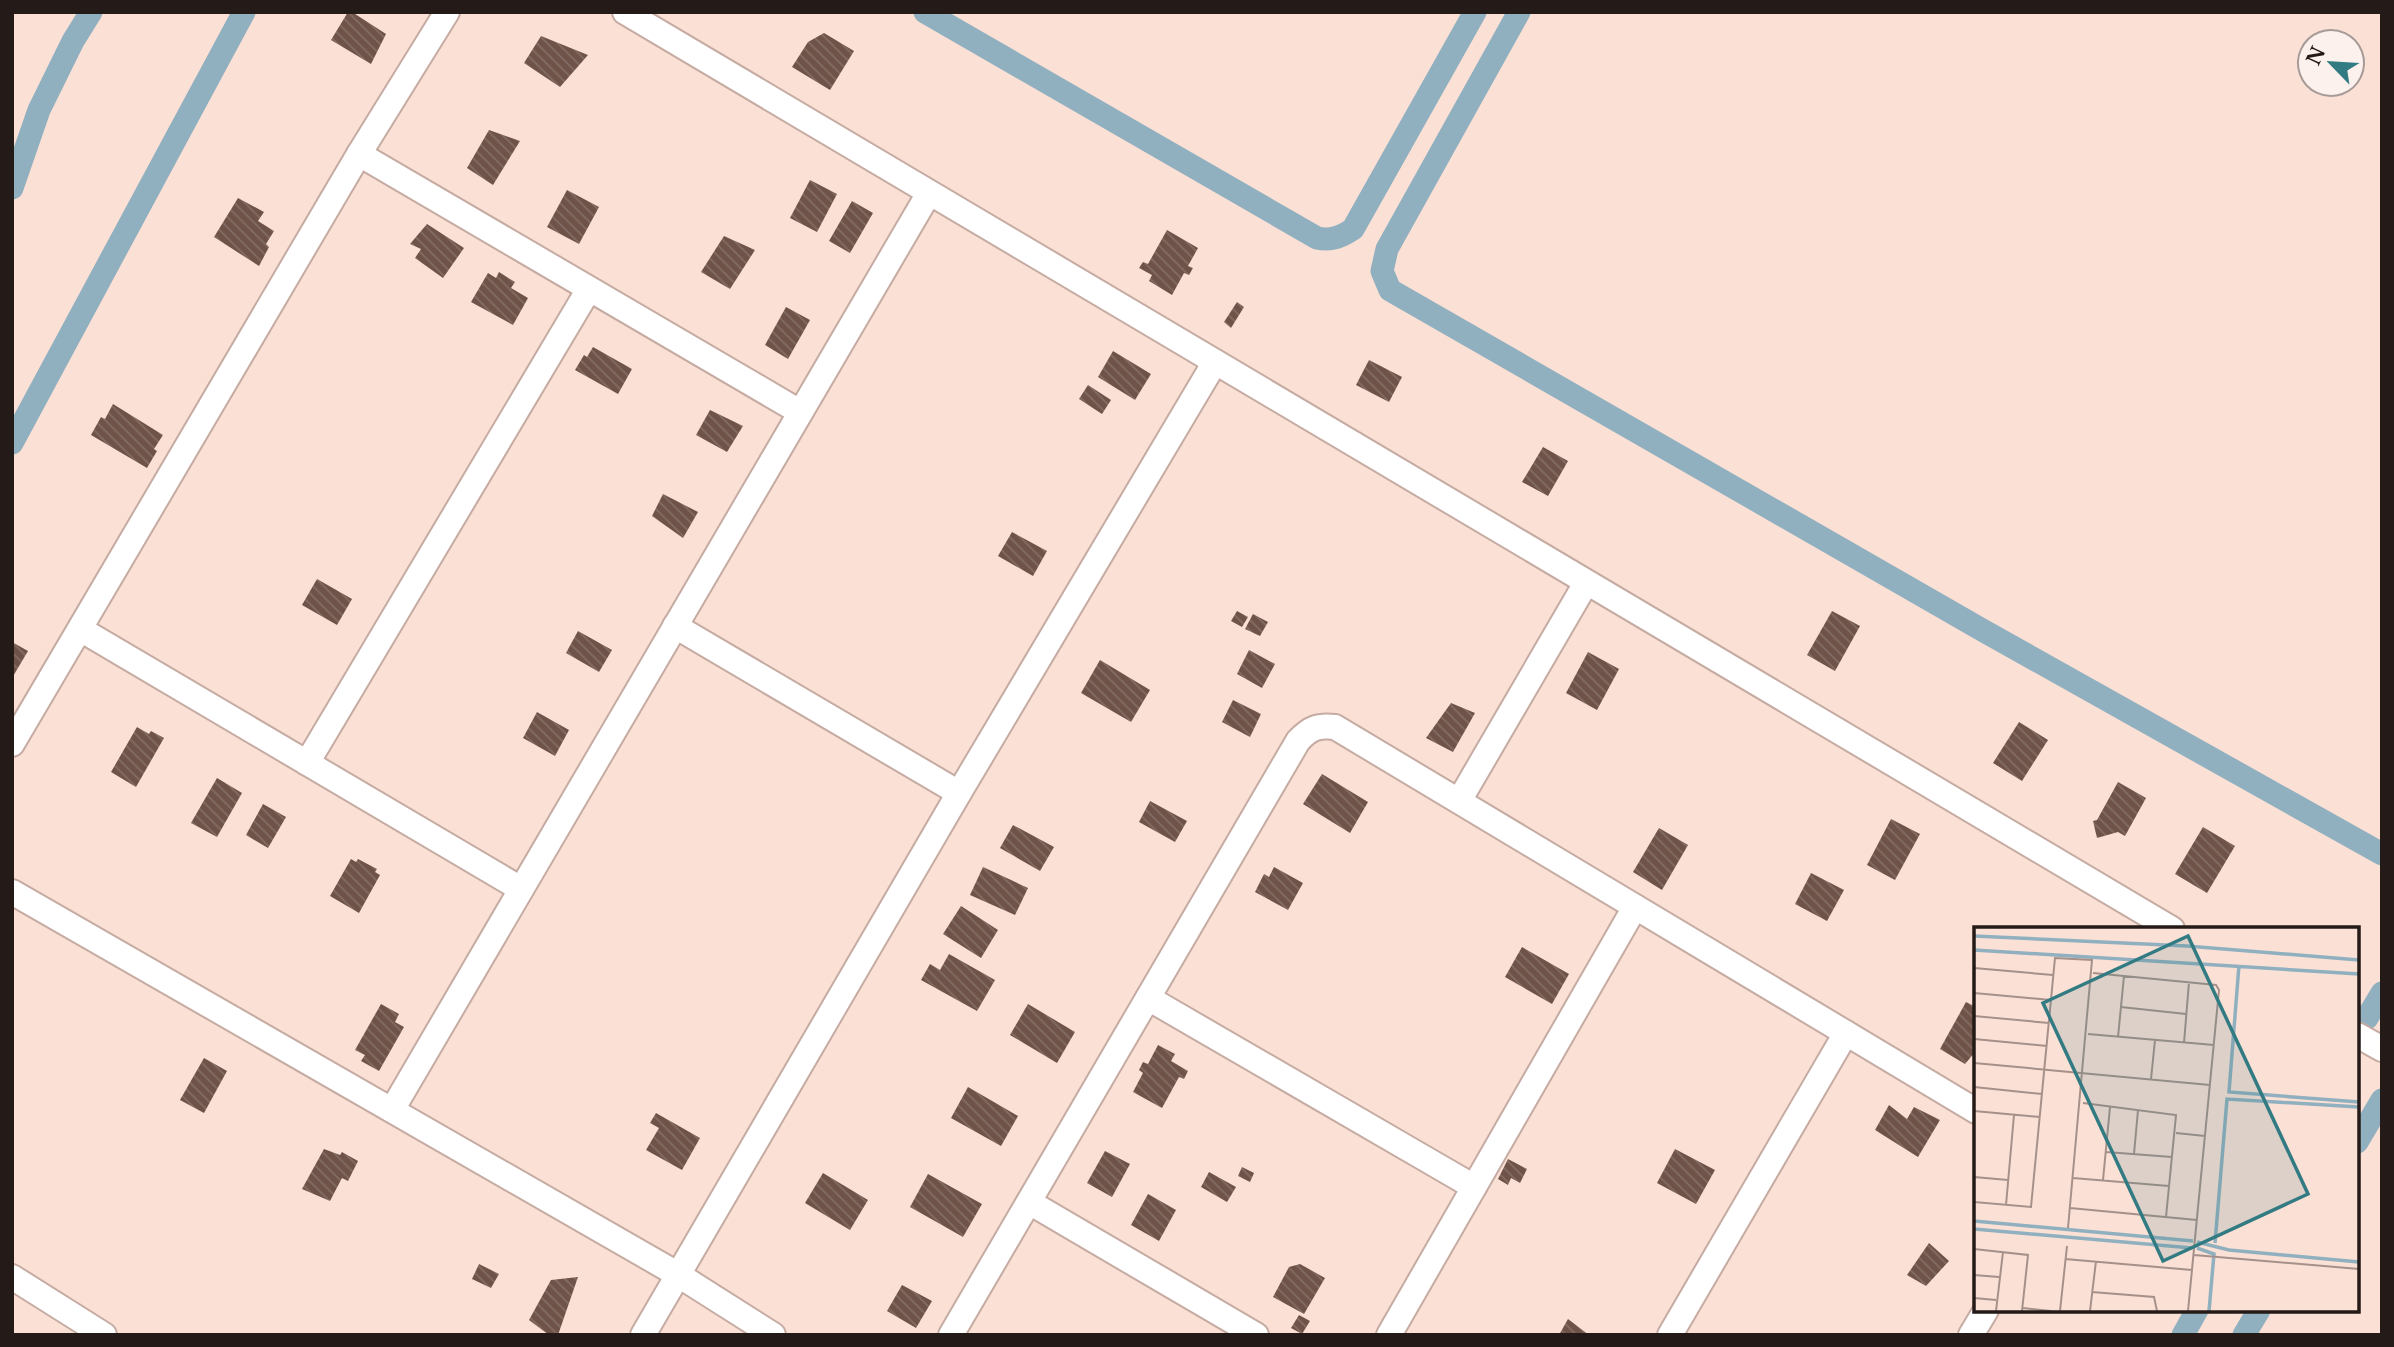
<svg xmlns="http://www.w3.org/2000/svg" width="2394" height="1347" font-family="'Libre Baskerville',serif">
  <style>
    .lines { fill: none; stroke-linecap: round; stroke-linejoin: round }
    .canal { stroke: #90b0bf; stroke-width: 23 }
    .building { fill: url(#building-back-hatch) }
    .minor-casing { stroke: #c5aba2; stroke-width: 28 }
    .minor { stroke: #fff; stroke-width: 24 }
    .inset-river { fill: none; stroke: #90b0bf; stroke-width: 3.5 }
    .inset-road { fill: none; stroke: #a5918a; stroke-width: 2 }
    .view { fill: #327b82; fill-opacity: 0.15; stroke: #327b82; stroke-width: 3.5 }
    .inset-edge { fill: none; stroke: #241a17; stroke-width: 3.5 }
  </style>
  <defs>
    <pattern id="building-back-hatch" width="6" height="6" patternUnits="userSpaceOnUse" patternTransform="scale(1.75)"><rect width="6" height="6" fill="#6f5349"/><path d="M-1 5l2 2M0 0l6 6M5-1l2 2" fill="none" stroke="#826d65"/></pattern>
  </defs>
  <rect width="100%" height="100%" fill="#fbe0d6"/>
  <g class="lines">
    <g class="canal">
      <path d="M 925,12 L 1317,238 C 1331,241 1341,237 1353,229 L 1475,12"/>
      <polyline points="1519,12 1387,249 1382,271 1390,290 1984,631 2382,854"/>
      <polyline points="12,188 39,110 73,41 91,12"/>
      <polyline points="12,443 244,12"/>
      <polyline points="2367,1018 2382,993"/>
      <polyline points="2357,1142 2382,1100"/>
      <polyline points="2183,1335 2197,1310"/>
      <polyline points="2244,1335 2259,1310"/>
    </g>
  </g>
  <g class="building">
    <polygon points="348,12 352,12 386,34 371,64 331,40"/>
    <polygon points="824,33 854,51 830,90 792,67 808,42"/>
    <polygon points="541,36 588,55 560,87 524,63"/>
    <polygon points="489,130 520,141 493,185 467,168"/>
    <polygon points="810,180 837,194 817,232 790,218"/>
    <polygon points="567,190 599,207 579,244 547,227"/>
    <polygon points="238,198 264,212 258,221 274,231 266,244 269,247 259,266 214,237"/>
    <polygon points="852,201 873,213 850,253 829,241"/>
    <polygon points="427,224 464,248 443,278 415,258 421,249 410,244"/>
    <polygon points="1167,230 1198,248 1188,266 1193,268 1189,275 1184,273 1172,295 1149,281 1152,275 1139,268 1143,262 1148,264"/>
    <polygon points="724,236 755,250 730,289 701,272"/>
    <polygon points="499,272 515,282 511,288 528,298 513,325 471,302 488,273 496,278"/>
    <polygon points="1237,302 1244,307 1231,328 1224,322"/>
    <polygon points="786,307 810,320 788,359 765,345"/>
    <polygon points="593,347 632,369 618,394 575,370 584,355 587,357"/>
    <polygon points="1113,351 1151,374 1135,400 1098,377"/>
    <polygon points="1369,360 1402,377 1389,402 1356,385"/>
    <polygon points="1088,385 1111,400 1102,414 1079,399"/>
    <polygon points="113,404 163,435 154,449 157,451 147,468 91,435 101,417 105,419"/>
    <polygon points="710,410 743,426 727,452 696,435"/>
    <polygon points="1543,447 1568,461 1548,496 1522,482"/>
    <polygon points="663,494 698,512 683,538 652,516"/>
    <polygon points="1012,532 1047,551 1033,576 998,556"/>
    <polygon points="317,579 352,599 337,625 302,605"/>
    <polygon points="1237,611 1248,617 1242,627 1231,621"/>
    <polygon points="1832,611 1860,626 1835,671 1807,655"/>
    <polygon points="1253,614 1268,622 1260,636 1245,629"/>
    <polygon points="578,631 612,650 599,672 566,653"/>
    <polygon points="12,642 28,651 12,678"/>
    <polygon points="1249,650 1275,664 1262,688 1237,674"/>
    <polygon points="1588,652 1619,669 1597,710 1566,693"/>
    <polygon points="1100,660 1150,690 1131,722 1081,693"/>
    <polygon points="1233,700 1261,714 1250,737 1222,722"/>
    <polygon points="1451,703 1475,713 1453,752 1426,738"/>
    <polygon points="537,712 569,730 555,756 523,738"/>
    <polygon points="2019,722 2048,740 2022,781 1993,763"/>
    <polygon points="137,727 149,734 151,731 164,738 136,787 111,772"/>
    <polygon points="1322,774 1368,802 1350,833 1303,804"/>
    <polygon points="217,778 242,793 217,837 191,823"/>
    <polygon points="2118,782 2146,798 2125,836 2118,832 2097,838 2093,821 2097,820"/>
    <polygon points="1150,801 1187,821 1175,842 1139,822"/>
    <polygon points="263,804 286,817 268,848 246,835"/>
    <polygon points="1891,819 1920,834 1895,880 1867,865"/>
    <polygon points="1013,825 1054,847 1040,871 1000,848"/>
    <polygon points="2203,827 2235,846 2207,893 2175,874"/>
    <polygon points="1659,828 1688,845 1662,890 1633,872"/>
    <polygon points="351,859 356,862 358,859 377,869 375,872 380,875 359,913 330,896"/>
    <polygon points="983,867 1028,888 1015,915 970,895"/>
    <polygon points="1274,867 1303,883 1288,910 1255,892 1264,874 1269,877"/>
    <polygon points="1811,873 1844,890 1827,921 1795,904"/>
    <polygon points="961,906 998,930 981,958 943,934"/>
    <polygon points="1522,947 1569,974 1552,1004 1505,977"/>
    <polygon points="949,954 995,980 977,1011 921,980 930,964 940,970"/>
    <polygon points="1966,1002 1976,1007 1976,1051 1965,1064 1940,1049"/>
    <polygon points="381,1004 399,1014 395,1022 404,1027 379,1071 361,1061 365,1055 355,1050"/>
    <polygon points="1028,1004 1075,1032 1057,1063 1010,1035"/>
    <polygon points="1158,1045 1175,1054 1171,1061 1188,1071 1184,1079 1179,1077 1162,1108 1133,1092 1143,1073 1139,1070 1143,1062 1148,1064"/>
    <polygon points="204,1058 227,1071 204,1113 180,1100"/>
    <polygon points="968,1087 1018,1116 1001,1146 951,1118"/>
    <polygon points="1889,1105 1907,1119 1914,1107 1940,1120 1918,1157 1875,1130"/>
    <polygon points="656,1113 700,1138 682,1170 646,1150 659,1128 650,1123"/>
    <polygon points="324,1149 340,1155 342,1152 358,1161 348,1181 342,1178 330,1201 302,1189"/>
    <polygon points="1675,1149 1715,1170 1696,1204 1657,1183"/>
    <polygon points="1105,1151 1130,1164 1112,1197 1087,1183"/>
    <polygon points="1508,1159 1527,1169 1520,1183 1511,1178 1508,1185 1498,1179"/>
    <polygon points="1242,1167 1254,1173 1250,1182 1238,1176"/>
    <polygon points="1209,1172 1236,1187 1227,1202 1201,1187"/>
    <polygon points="823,1173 868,1200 850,1230 805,1203"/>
    <polygon points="928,1174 982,1204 963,1237 910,1207"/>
    <polygon points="1148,1194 1176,1210 1159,1241 1131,1225"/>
    <polygon points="1929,1243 1949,1261 1926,1286 1907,1275"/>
    <polygon points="479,1264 499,1274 491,1288 472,1279"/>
    <polygon points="1300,1264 1325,1278 1304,1314 1273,1297 1289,1267"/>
    <polygon points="578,1277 558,1335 549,1335 529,1320 551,1280"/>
    <polygon points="902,1285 932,1301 916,1328 887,1311"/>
    <polygon points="1299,1315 1310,1321 1302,1334 1291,1328"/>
    <polygon points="1568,1319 1589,1335 1559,1335"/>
  </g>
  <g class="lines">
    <defs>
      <g id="minor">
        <polyline points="625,12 2172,929"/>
        <polyline points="359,154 800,412"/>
        <polyline points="675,626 959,793"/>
        <polyline points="80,629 521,889"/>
        <polyline points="12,744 359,154 447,12"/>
        <polyline points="307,763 589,289"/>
        <polyline points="1459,801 1586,583"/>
        <polyline points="12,892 677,1274 773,1335"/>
        <polyline points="1148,998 1474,1187"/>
        <polyline points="2357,1035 2382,1049"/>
        <polyline points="392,1110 929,193"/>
        <polyline points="1029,1202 1256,1335"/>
        <polyline points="12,1277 104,1335"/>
        <polyline points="643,1335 959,793 1215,362"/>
        <path d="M 951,1335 L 1298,741 C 1310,728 1318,725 1335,727 L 1976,1111"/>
        <polyline points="1389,1335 1635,907"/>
        <polyline points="1670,1335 1846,1033"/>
        <polyline points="1971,1335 1986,1310"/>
      </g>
    </defs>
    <use href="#minor" class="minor-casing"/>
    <use href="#minor" class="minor"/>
  </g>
  <g transform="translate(1974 927)">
    <rect width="385" height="385" fill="#fbe0d6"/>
    <path class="inset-river" d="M 0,9 L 213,19 L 385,33M 0,23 L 385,47M 265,38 L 255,165 L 385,175M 0,294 L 219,314M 0,302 L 218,321M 223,315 L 255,323 L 385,335M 241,316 L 253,172 L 385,180M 223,321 L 240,327 L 235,384"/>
    <path class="inset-road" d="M 0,41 L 79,48M 119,46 L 242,58 L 245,63 L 214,384M 0,66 L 77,73M 147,80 L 212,87M 0,89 L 75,96M 114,107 L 240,118M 144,110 L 150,49M 0,112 L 73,119M 210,116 L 215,55M 0,136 L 236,158M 177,152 L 181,113M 0,160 L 68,167M 109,176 L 202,188 L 192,290M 0,184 L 66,190M 202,206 L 231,209M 132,225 L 198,230M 160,227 L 164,183M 0,250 L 34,253M 99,251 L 195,259M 129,253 L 136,180M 0,275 L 57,280 L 81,31 L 118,33 L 94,301M 32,278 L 40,188M 96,281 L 223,293M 0,322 L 54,328 L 48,384M 220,328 L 385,342M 91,332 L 218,343M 0,348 L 25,350M 118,365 L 180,370 L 183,384M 0,371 L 22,373M 49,381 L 77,384M 22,384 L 29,325M 86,384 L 93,319M 116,384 L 122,334"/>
    <path class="view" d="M 214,9 L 334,267 L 189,334 L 69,76 Z"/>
    <rect width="385" height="385" class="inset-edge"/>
  </g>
  <rect width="2394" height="1347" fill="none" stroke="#241a17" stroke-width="28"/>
  <g transform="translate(2331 63) rotate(295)"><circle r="33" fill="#fcf1ed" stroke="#a69b97" stroke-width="2"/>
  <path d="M0-5L12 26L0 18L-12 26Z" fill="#327b82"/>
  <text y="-10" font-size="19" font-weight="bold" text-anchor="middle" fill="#241a17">N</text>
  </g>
</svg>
